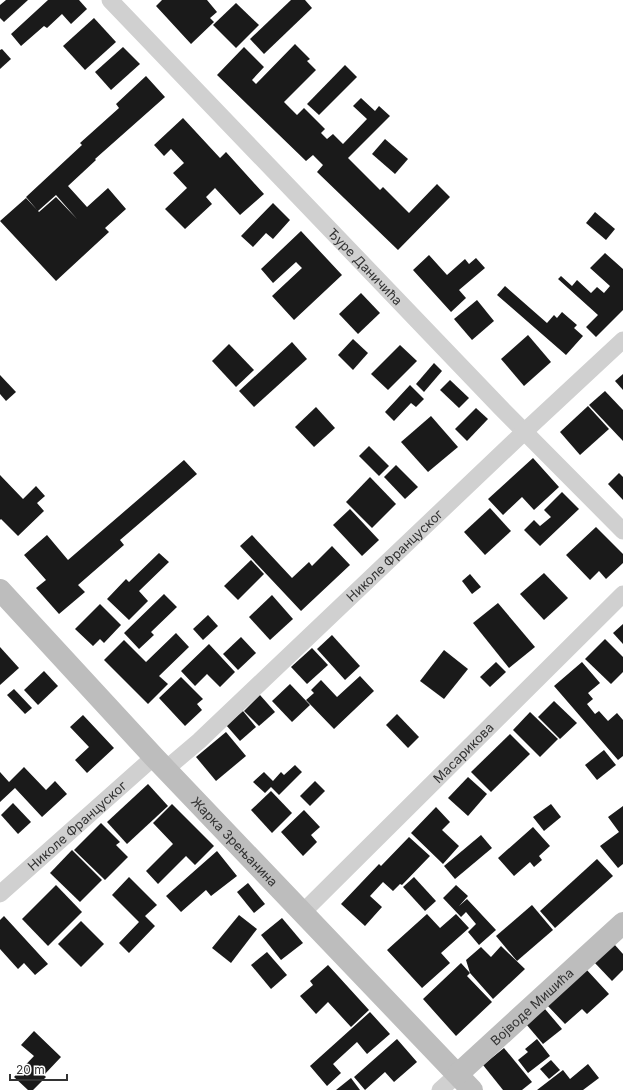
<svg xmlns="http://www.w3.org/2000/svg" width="623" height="1090" font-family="Inter,sans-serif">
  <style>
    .building { fill: #1a1a1a }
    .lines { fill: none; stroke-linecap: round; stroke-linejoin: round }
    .street { stroke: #d0d0d0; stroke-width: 17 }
    .secondary { stroke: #bdbdbd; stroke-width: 22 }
    .labels { text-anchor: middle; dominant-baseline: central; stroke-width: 4; stroke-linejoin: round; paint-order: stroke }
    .street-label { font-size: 13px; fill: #333; stroke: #fff }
  </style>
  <rect width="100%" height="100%" fill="#fff"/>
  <g class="building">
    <polygon points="6,0 28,0 4,22 0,18 0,5"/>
    <polygon points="48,0 79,0 87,9 71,24 62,14 47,28 44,26 21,46 11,34"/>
    <polygon points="162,0 207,0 217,12 210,18 214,22 191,44 156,6"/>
    <polygon points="291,0 305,0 312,8 264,54 250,39"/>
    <polygon points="236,3 259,25 236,48 213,25"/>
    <polygon points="94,18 116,42 85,70 63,46"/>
    <polygon points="295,44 310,59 307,61 316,70 284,102 297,115 304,108 325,129 321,133 327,139 333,134 343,144 367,119 353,106 361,98 375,111 379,106 390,116 348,158 380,190 383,187 409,213 437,184 450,197 398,250 317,172 323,165 313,155 306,161 217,75 244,47 264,67 252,80 256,84"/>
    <polygon points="123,47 140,64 111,90 95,72"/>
    <polygon points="2,49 11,59 0,69 0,50"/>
    <polygon points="345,65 357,77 319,115 307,104"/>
    <polygon points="146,76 165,97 95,159 96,160 68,186 87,207 108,188 126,209 105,228 109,232 56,281 0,221 26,198 39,212 56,197 77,219 56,195 38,211 26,197 82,145 80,143 119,108 116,104"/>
    <polygon points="183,118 220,158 226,152 264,194 240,215 215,188 206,197 212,204 185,229 165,209 187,188 173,173 184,163 171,149 164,156 154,145"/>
    <polygon points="385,139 408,159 395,174 372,154"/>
    <polygon points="273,203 290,220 273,239 266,233 253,247 241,236"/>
    <polygon points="595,212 615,229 606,240 586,223"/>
    <polygon points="301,231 342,275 294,320 272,296 302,268 296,262 273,283 261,269"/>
    <polygon points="605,253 623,269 623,310 596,337 586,327 598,315 558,279 561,276 572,286 577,280 591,293 597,287 604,293 610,286 590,268"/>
    <polygon points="429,255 447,275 465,259 469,264 476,258 485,268 459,290 466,298 451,312 413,270"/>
    <polygon points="505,286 547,323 554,315 557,318 562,312 577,325 574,328 583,336 566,355 497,295"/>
    <polygon points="361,293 380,313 358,334 339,314"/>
    <polygon points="477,300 494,321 472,340 454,319"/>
    <polygon points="528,335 551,362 524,386 501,359"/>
    <polygon points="353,339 368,353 353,370 338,355"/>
    <polygon points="292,342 307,359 254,407 239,391"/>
    <polygon points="229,344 254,370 236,387 212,361"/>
    <polygon points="400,345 417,361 388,390 371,374"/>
    <polygon points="434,363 442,371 424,392 416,384"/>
    <polygon points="623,374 623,390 615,381"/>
    <polygon points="0,375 16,392 6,401 0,394"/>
    <polygon points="450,380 469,398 459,408 440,390"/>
    <polygon points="410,385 424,399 416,407 411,403 394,421 385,412"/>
    <polygon points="605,391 623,410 623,441 589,405"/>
    <polygon points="588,406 609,429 580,455 560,432"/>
    <polygon points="316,407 335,428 314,447 295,427"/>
    <polygon points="476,408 488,419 467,441 455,429"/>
    <polygon points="431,416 458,447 428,472 401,442"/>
    <polygon points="369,446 389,466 379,476 359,456"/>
    <polygon points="533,458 559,487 534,510 522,497 503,515 488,499"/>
    <polygon points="184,460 197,474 120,540 124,545 78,585 85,592 59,614 36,588 46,580 24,555 47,535 68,560"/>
    <polygon points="396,465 418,487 405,499 384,477"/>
    <polygon points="619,473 623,477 623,500 608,484"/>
    <polygon points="0,475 23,499 36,486 45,496 37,503 44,511 18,536 1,519 0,520"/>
    <polygon points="370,477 396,504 372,528 346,502"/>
    <polygon points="562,492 579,509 540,546 524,530 534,520 540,526 551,517 544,510"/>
    <polygon points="490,508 511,531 485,555 464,532"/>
    <polygon points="350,509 379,540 362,556 333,525"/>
    <polygon points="596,527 623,554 623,563 606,579 599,571 590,580 566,555"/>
    <polygon points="252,535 292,578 309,562 312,566 332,546 350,565 301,611 240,546"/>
    <polygon points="159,553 169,562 139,591 148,601 129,620 107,599 126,579 129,582"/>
    <polygon points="251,560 264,574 238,600 224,586"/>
    <polygon points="544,573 568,598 544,620 520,594"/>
    <polygon points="470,574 481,587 472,594 462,581"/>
    <polygon points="164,594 177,607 151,632 154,635 139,649 124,633"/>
    <polygon points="272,595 293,619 270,640 249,617"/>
    <polygon points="498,603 535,647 509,668 473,623"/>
    <polygon points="100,604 121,625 104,643 100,639 93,646 75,629"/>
    <polygon points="208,615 218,626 203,640 193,629"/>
    <polygon points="623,624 623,644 613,633"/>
    <polygon points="176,633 189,647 159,676 168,684 148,704 104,660 124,640 146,662"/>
    <polygon points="332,635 360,666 345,680 317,649"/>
    <polygon points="241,637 256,653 238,670 223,654"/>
    <polygon points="605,639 623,657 623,672 611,684 585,659"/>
    <polygon points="209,644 235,672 220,687 207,674 195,686 181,671"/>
    <polygon points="0,647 19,668 0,685"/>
    <polygon points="312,648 328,665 307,684 291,667"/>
    <polygon points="444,650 468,669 444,699 420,681"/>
    <polygon points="496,662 506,672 490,687 480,677"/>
    <polygon points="582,662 600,683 588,693 593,699 587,704 595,714 599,711 608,721 617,713 623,720 623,756 618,760 554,686"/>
    <polygon points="44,671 58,686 38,705 24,690"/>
    <polygon points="360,676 374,691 334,729 306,700 314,693 311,690 321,680 337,697"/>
    <polygon points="181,677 203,699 197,704 202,710 185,726 159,698"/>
    <polygon points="290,684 310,705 292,722 272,701"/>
    <polygon points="14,689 32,708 25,714 7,695"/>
    <polygon points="260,695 275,712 259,726 244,711"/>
    <polygon points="554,701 577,723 560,739 538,717"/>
    <polygon points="243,711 256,727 240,741 226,725"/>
    <polygon points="530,712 558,739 540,757 513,730"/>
    <polygon points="397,714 419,737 408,748 386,725"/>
    <polygon points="83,715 114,748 87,773 75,760 89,747 70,727"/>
    <polygon points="226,732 246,756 216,781 196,757"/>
    <polygon points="510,734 530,754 491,792 471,772"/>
    <polygon points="604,750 616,765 597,780 585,765"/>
    <polygon points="295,765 302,772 279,795 271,787 265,793 253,782 264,772 273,781 281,772 284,775"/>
    <polygon points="24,767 46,790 55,781 67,794 42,817 15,788 0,802 0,772 9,782"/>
    <polygon points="468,777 487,794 468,816 448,798"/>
    <polygon points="315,781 325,791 310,806 300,796"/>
    <polygon points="148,784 168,806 127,844 107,822"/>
    <polygon points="271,791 292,813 272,833 251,810"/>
    <polygon points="13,803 31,822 18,834 1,815"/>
    <polygon points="172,804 214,846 195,865 186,856 158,884 146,871 173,844 153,823"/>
    <polygon points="551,804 561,817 544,831 533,817"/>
    <polygon points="623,806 623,864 618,868 600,846 619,832 608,817"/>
    <polygon points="436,807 450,822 442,830 459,846 443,864 411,833"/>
    <polygon points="304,810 320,827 311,835 317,842 303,856 281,832"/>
    <polygon points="101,823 120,842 116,845 128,857 105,880 74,850"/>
    <polygon points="533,827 550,846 539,856 542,860 534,867 530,862 514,876 498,858"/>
    <polygon points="481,835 492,848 455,879 444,866"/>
    <polygon points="409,837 430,856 402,885 400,884 393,891 383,882 370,896 382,907 365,926 341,904 379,864 381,866"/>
    <polygon points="72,850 102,880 80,902 50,873"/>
    <polygon points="217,851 237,876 211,896 206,890 181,912 166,896"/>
    <polygon points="597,859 613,876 555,928 540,911"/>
    <polygon points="129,877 157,905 145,916 155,926 129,953 119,943 139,922 112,895"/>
    <polygon points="414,877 436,901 425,911 403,887"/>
    <polygon points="248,883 265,904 254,913 237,892"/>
    <polygon points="56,885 82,912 48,946 22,919"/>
    <polygon points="456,885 468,896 459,906 467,899 496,930 479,945 468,932 476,924 466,912 461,917 443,898"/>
    <polygon points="532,905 553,930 517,961 496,936"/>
    <polygon points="427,914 440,928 456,914 469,928 441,953 450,963 422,988 387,950"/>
    <polygon points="239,915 257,929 231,963 212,948"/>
    <polygon points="4,916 48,964 35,975 24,963 18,969 0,949 0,920"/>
    <polygon points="282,918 303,943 281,960 261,935"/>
    <polygon points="81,921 104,944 81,967 58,944"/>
    <polygon points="614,944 623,954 623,970 612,981 594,962"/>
    <polygon points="501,946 525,969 493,999 470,973 466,960 481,947 491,957"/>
    <polygon points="267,952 287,975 271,989 251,965"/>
    <polygon points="461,963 470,973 467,976 492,1002 456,1036 423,999"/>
    <polygon points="328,965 369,1010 351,1027 328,1002 316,1014 300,996 313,985 310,981"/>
    <polygon points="586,969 609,994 587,1014 582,1009 565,1024 547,1005"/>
    <polygon points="545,1009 562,1029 543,1044 526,1024"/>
    <polygon points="370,1012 390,1034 367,1054 357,1042 333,1064 341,1073 327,1086 310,1066"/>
    <polygon points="34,1031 61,1057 44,1075 46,1077 33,1090 28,1090 14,1077 34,1056 21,1045"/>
    <polygon points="397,1039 417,1062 394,1082 385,1072 365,1090 354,1077"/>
    <polygon points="537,1039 550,1056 528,1073 518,1060 528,1052 525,1049"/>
    <polygon points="504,1048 532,1082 522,1090 503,1090 483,1065"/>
    <polygon points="551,1060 560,1070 549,1079 540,1069"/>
    <polygon points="588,1064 599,1078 583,1090 537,1090 563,1070 570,1079"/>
    <polygon points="351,1078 360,1090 336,1090"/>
  </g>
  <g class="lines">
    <g class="street">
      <path id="s1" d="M 110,0 L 501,408 L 623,531"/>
      <path id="s2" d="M 166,769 L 199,741 L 524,432 L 623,340"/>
      <path id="s3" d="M 0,894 L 154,757"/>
      <path id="s4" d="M 303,912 L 623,594"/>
      <polyline points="440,1090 458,1074"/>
    </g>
    <g class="secondary">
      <path id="s5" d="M 0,590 L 154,757 L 472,1090"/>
      <path id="s6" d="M 458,1074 L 623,923"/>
    </g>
  </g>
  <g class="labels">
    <g class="street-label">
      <text stroke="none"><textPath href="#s1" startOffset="369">Ђуре Даничића</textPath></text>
      <text stroke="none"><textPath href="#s2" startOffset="313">Николе Француског</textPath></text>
      <text stroke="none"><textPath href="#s4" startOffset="226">Масарикова</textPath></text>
      <text stroke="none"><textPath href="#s3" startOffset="103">Николе Француског</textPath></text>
      <text stroke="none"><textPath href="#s5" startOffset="344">Жарка Зрењанина</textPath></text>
      <text stroke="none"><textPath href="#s6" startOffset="100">Војводе Мишића</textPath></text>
    </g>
  </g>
  <path d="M10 1074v6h57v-6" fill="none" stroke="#333333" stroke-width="2"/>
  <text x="16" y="1074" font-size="12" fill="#333333" stroke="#ffffff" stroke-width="3" paint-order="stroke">20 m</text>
</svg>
